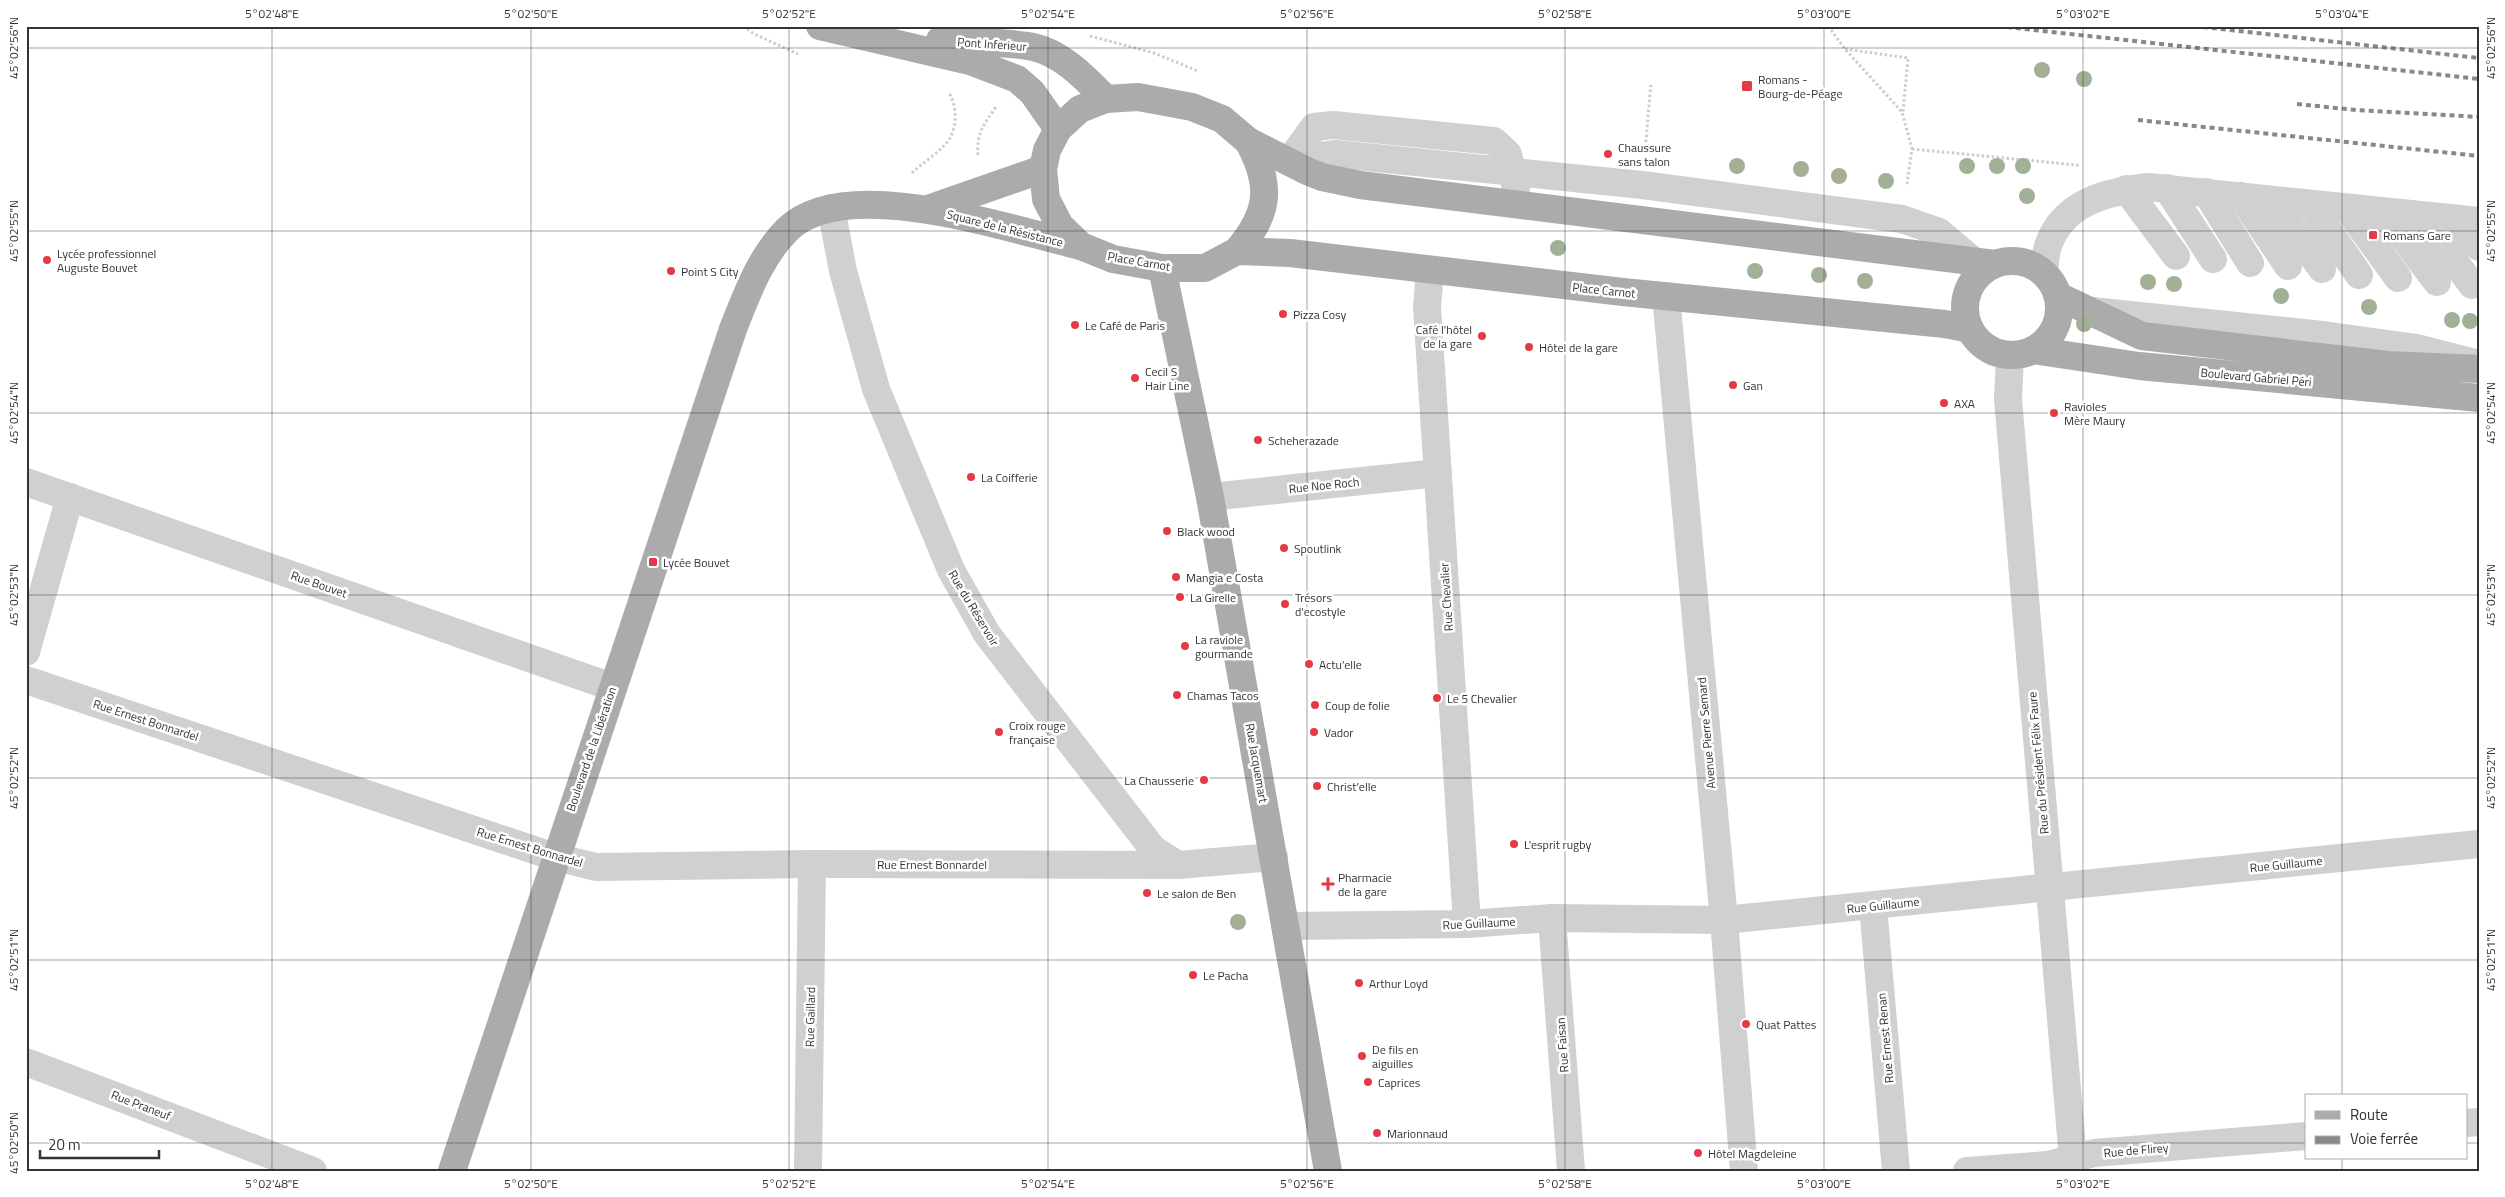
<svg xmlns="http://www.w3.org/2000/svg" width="2505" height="1197" font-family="'Titillium Web',sans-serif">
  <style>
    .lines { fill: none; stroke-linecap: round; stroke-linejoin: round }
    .path { stroke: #cdcdcd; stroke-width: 3; stroke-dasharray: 2.5 2.5; stroke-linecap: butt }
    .minor { stroke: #d0d0d0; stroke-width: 28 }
    .major { stroke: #ababab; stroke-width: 28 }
    .rail { stroke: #888; stroke-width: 4; stroke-dasharray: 5 4; stroke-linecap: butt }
    .tree { fill: #a2b095 }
    .ticks { fill: none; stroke: #333; stroke-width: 1; stroke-opacity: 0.45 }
    .poi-dot { fill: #e63946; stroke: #fff; stroke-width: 2 }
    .labels { text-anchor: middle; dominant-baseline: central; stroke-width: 5; stroke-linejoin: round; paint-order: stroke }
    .street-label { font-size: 12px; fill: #333; stroke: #fff }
    .poi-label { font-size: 12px; fill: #333; stroke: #fff; text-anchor: start }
    .neatline { fill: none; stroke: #333; stroke-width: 2 }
    .ticks-label { font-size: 12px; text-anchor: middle; fill: #333 }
  </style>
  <rect width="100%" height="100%" fill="#fff"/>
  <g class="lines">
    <g class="path">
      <polyline points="743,26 754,34 798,54"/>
      <polyline points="1828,26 1845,49 1902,112 1912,149 1907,184"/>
      <polyline points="1090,36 1154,53 1198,71"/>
      <polyline points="1845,49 1908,58 1903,112"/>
      <polyline points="1912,149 2077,165 2079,168"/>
      <polyline points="1645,152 1651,83"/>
      <path d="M 978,155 C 976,134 984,124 996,107"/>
      <path d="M 912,173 C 921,164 944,149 950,138 C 957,126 957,105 949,93"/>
    </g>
    <g class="minor">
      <polyline points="1290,160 1336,154 1642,185 1902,219 1939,232 1972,260"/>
      <polyline points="1290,160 1314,127 1333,125 1494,141 1508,154 1516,189"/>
      <polyline points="2167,188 2213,259"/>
      <polyline points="2126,189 2176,256"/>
      <polyline points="2206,192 2250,263"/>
      <polyline points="2241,196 2288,266"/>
      <polyline points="2272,200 2322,269"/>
      <polyline points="2310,204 2359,275"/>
      <polyline points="831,208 843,271 876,389 951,570 987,634 1153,849 1178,865 1274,857"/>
      <polyline points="2347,208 2398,278"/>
      <polyline points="2384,212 2437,282"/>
      <polyline points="2420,215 2472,285"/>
      <polyline points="2454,219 2479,247"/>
      <polyline points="1430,271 1427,307 1467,924"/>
      <path d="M 2044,273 C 2045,265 2045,255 2048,246 C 2063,202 2106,192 2148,187 L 2479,221"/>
      <polyline points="1666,296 1724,920 1744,1171"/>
      <polyline points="2092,311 2323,335 2417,348 2475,363"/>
      <polyline points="2010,355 2008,399 2074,1171"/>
      <polyline points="26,482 612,687"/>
      <polyline points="1210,497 1438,473"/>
      <polyline points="26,652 70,497"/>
      <polyline points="26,680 555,857 596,867 812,864 1178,865"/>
      <polyline points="1873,906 1896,1171"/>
      <polyline points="1552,918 1571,1171"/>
      <polyline points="1286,926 1467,924 1552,918 1724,920 2479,844"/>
      <polyline points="26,1062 313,1171"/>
      <polyline points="2466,1123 2479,1122"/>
      <polyline points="808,1171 812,864"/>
      <polyline points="1967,1171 2048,1165 2094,1153 2306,1136"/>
    </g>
    <g class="major">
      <polyline points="820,26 970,61 1017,79 1032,92 1058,129"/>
      <path d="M 940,40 C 969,43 1005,41 1033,47 C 1062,53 1086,79 1106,99"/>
      <polyline points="928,209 1043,169"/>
      <path d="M 1237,251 C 1270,213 1272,184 1248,141"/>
      <circle cx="2012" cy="308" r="47"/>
      <polyline points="1162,268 1210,497 1328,1171"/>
      <polyline points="2058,296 2142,336 2388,365 2479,369"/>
      <polyline points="1970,329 1945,324 1623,292 1290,253 1237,251 1205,268 1162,268 1113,259 1081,246 1060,226 1046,199 1043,169 1047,150 1058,129 1080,109 1106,99 1138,97 1192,107 1222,119 1248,141 1307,171 1322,177 1360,185 1995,264"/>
      <polyline points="2033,350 2139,366 2479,398"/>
      <path d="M 452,1171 L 733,329 C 747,294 760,257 787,230 C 845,172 1011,230 1081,246"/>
    </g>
    <g class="rail">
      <polyline points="1998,26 2479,79"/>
      <polyline points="2194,26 2479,58"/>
      <polyline points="2297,104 2356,110 2479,117"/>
      <polyline points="2138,120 2479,156"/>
    </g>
  </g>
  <g class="tree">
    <circle cx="2042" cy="70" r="8"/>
    <circle cx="2084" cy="79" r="8"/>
    <circle cx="1737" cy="166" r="8"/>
    <circle cx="1967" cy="166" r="8"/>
    <circle cx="1997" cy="166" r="8"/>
    <circle cx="2023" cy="166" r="8"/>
    <circle cx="1801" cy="169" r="8"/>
    <circle cx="1839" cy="176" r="8"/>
    <circle cx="1886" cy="181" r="8"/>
    <circle cx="2027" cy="196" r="8"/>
    <circle cx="1558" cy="248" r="8"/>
    <circle cx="1755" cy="271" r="8"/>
    <circle cx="1819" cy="275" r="8"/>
    <circle cx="1865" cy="281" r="8"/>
    <circle cx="2148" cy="282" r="8"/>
    <circle cx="2174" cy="284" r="8"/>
    <circle cx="2281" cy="296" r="8"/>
    <circle cx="2369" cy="307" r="8"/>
    <circle cx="2452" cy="320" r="8"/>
    <circle cx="2470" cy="321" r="8"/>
    <circle cx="2084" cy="324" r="8"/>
    <circle cx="1238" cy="922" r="8"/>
  </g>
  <path class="ticks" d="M 272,26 L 272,1171M 531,26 L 531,1171M 789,26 L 789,1171M 1048,26 L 1048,1171M 1307,26 L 1307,1171M 1565,26 L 1565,1171M 1824,26 L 1824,1171M 2083,26 L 2083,1171M 2342,26 L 2342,1096M 26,48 L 2479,48M 26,231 L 2479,231M 26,413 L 2479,413M 26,595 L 2479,595M 26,778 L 2479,778M 26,960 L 2479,960M 26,1143 L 2306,1143M 2466,1143 L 2479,1143M 2342,1158 L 2342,1171"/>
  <g class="poi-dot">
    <rect x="1741" y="80" width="12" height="12" rx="2.5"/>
    <circle cx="1608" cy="154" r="5"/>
    <rect x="2368" y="230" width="10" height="10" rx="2.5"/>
    <circle cx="47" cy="260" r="5"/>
    <circle cx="671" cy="271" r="5"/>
    <circle cx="1283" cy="314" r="5"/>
    <circle cx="1075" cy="325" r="5"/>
    <circle cx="1482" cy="336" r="5"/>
    <circle cx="1529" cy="347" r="5"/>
    <circle cx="1135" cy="378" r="5"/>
    <circle cx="1733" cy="385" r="5"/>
    <circle cx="1944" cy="403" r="5"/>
    <circle cx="2054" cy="413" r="5"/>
    <circle cx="1258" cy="440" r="5"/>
    <circle cx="971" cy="477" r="5"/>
    <circle cx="1167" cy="531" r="5"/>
    <circle cx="1284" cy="548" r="5"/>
    <rect x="648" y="557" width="10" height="10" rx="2.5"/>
    <circle cx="1176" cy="577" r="5"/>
    <circle cx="1180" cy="597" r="5"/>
    <circle cx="1285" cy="604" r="5"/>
    <circle cx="1185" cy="646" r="5"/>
    <circle cx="1309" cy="664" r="5"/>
    <circle cx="1177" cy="695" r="5"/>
    <circle cx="1437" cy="698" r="5"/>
    <circle cx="1315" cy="705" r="5"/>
    <circle cx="999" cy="732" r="5"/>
    <circle cx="1314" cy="732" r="5"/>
    <circle cx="1204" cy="780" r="5"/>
    <circle cx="1317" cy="786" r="5"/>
    <circle cx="1514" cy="844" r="5"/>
    <path d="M1325.5 876.5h5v5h5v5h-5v5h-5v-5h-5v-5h5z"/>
    <circle cx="1147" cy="893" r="5"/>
    <circle cx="1193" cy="975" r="5"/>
    <circle cx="1359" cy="983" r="5"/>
    <circle cx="1746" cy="1024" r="5"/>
    <circle cx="1362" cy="1056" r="5"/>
    <circle cx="1368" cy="1082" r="5"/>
    <circle cx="1377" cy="1133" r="5"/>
    <circle cx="1698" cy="1153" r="5"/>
  </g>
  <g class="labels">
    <g class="street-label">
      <text transform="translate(992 44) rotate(4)">Pont Inferieur</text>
      <text transform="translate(1005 228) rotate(14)">Square de la Résistance</text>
      <text transform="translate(1139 261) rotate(10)">Place Carnot</text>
      <text transform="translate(1604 290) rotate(6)">Place Carnot</text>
      <text transform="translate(2256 377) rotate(5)">Boulevard Gabriel Péri</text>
      <text transform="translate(1324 485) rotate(-6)">Rue Noe Roch</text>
      <text transform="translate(319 584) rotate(19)">Rue Bouvet</text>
      <text transform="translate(1446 597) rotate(-94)">Rue Chevalier</text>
      <text transform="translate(974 608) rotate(59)">Rue du Réservoir</text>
      <text transform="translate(146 720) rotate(18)">Rue Ernest Bonnardel</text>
      <text transform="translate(1706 733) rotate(-95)">Avenue Pierre Semard</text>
      <text transform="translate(591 749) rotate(-71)">Boulevard de la Libération</text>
      <text transform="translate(1257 763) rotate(80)">Rue Jacquemart</text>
      <text transform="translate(2038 763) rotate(-95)">Rue du Président Félix Faure</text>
      <text transform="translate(530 847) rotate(17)">Rue Ernest Bonnardel</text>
      <text x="932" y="864">Rue Ernest Bonnardel</text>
      <text transform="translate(2286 864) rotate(-6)">Rue Guillaume</text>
      <text transform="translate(1883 905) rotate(-6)">Rue Guillaume</text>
      <text transform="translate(1479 923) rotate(-3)">Rue Guillaume</text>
      <text transform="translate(810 1017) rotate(-89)">Rue Gaillard</text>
      <text transform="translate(1885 1038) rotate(-95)">Rue Ernest Renan</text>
      <text transform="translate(1562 1045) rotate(-94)">Rue Faisan</text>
      <text transform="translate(141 1105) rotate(21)">Rue Praneuf</text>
      <text transform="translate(2136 1150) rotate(-5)">Rue de Flirey</text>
    </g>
    <g class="poi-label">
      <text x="1758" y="79">Romans -<tspan x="1758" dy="14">Bourg-de-Péage</tspan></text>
      <text x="1618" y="147">Chaussure<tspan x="1618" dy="14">sans talon</tspan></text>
      <text x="2383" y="235">Romans Gare</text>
      <text x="57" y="253">Lycée professionnel<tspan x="57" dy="14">Auguste Bouvet</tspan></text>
      <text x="681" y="271">Point S City</text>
      <text x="1293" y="314">Pizza Cosy</text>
      <text x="1085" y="325">Le Café de Paris</text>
      <text x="1472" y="329" text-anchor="end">Café l'hôtel<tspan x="1472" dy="14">de la gare</tspan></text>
      <text x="1539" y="347">Hôtel de la gare</text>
      <text x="1145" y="371">Cecil S<tspan x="1145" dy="14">Hair Line</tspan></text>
      <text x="1743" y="385">Gan</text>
      <text x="1954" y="403">AXA</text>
      <text x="2064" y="406">Ravioles<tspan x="2064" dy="14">Mère Maury</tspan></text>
      <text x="1268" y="440">Scheherazade</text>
      <text x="981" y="477">La Coifferie</text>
      <text x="1177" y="531">Black wood</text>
      <text x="1294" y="548">Spoutlink</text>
      <text x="663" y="562">Lycée Bouvet</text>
      <text x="1186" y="577">Mangia e Costa</text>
      <text x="1190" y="597">La Girelle</text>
      <text x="1295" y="597">Trésors<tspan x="1295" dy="14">d'ecostyle</tspan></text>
      <text x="1195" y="639">La raviole<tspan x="1195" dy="14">gourmande</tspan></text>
      <text x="1319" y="664">Actu'elle</text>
      <text x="1187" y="695">Chamas Tacos</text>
      <text x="1447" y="698">Le 5 Chevalier</text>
      <text x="1325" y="705">Coup de folie</text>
      <text x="1009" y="725">Croix rouge<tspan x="1009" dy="14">française</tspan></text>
      <text x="1324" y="732">Vador</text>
      <text x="1194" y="780" text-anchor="end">La Chausserie</text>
      <text x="1327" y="786">Christ'elle</text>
      <text x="1524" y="844">L'esprit rugby</text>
      <text x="1338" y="877">Pharmacie<tspan x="1338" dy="14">de la gare</tspan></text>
      <text x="1157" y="893">Le salon de Ben</text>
      <text x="1203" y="975">Le Pacha</text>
      <text x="1369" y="983">Arthur Loyd</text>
      <text x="1756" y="1024">Quat Pattes</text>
      <text x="1372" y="1049">De fils en<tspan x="1372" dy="14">aiguilles</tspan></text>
      <text x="1378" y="1082">Caprices</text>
      <text x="1387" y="1133">Marionnaud</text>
      <text x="1708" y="1153">Hôtel Magdeleine</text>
    </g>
  </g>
  <rect width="2505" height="1197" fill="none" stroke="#ffffff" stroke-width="55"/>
  <rect x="2305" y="1094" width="162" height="65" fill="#ffffff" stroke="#adadad"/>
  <rect x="2315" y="1111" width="25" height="8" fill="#ababab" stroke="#adadad"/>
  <text x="2350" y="1120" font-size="15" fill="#333333">Route</text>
  <rect x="2315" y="1136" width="25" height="8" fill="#888888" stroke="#adadad"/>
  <text x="2350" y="1144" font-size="15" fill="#333333">Voie ferrée</text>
  <path d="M40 1150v8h119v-8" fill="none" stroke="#333333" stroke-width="2.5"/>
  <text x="48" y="1150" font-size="15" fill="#333333" stroke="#ffffff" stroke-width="4" paint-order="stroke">20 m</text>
  <rect x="28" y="28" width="2450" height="1142" class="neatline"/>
  <g class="ticks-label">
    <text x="272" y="18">5°02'48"E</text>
    <text x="531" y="18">5°02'50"E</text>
    <text x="789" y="18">5°02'52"E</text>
    <text x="1048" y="18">5°02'54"E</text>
    <text x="1307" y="18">5°02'56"E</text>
    <text x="1565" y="18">5°02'58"E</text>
    <text x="1824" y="18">5°03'00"E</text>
    <text x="2083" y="18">5°03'02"E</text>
    <text x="2342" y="18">5°03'04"E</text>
    <text transform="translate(14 48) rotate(-90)" y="4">45°02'56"N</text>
    <text transform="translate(2491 48) rotate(-90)" y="4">45°02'56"N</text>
    <text transform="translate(14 231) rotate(-90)" y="4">45°02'55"N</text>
    <text transform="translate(2491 231) rotate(-90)" y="4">45°02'55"N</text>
    <text transform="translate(14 413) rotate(-90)" y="4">45°02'54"N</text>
    <text transform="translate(2491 413) rotate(-90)" y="4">45°02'54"N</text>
    <text transform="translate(14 595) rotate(-90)" y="4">45°02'53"N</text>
    <text transform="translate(2491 595) rotate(-90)" y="4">45°02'53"N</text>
    <text transform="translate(14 778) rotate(-90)" y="4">45°02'52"N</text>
    <text transform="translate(2491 778) rotate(-90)" y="4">45°02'52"N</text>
    <text transform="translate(14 960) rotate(-90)" y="4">45°02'51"N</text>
    <text transform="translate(2491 960) rotate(-90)" y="4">45°02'51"N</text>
    <text transform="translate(14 1143) rotate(-90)" y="4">45°02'50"N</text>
    <text x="272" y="1188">5°02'48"E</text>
    <text x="531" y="1188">5°02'50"E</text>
    <text x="789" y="1188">5°02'52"E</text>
    <text x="1048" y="1188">5°02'54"E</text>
    <text x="1307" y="1188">5°02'56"E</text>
    <text x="1565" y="1188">5°02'58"E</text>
    <text x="1824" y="1188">5°03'00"E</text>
    <text x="2083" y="1188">5°03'02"E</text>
  </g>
</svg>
